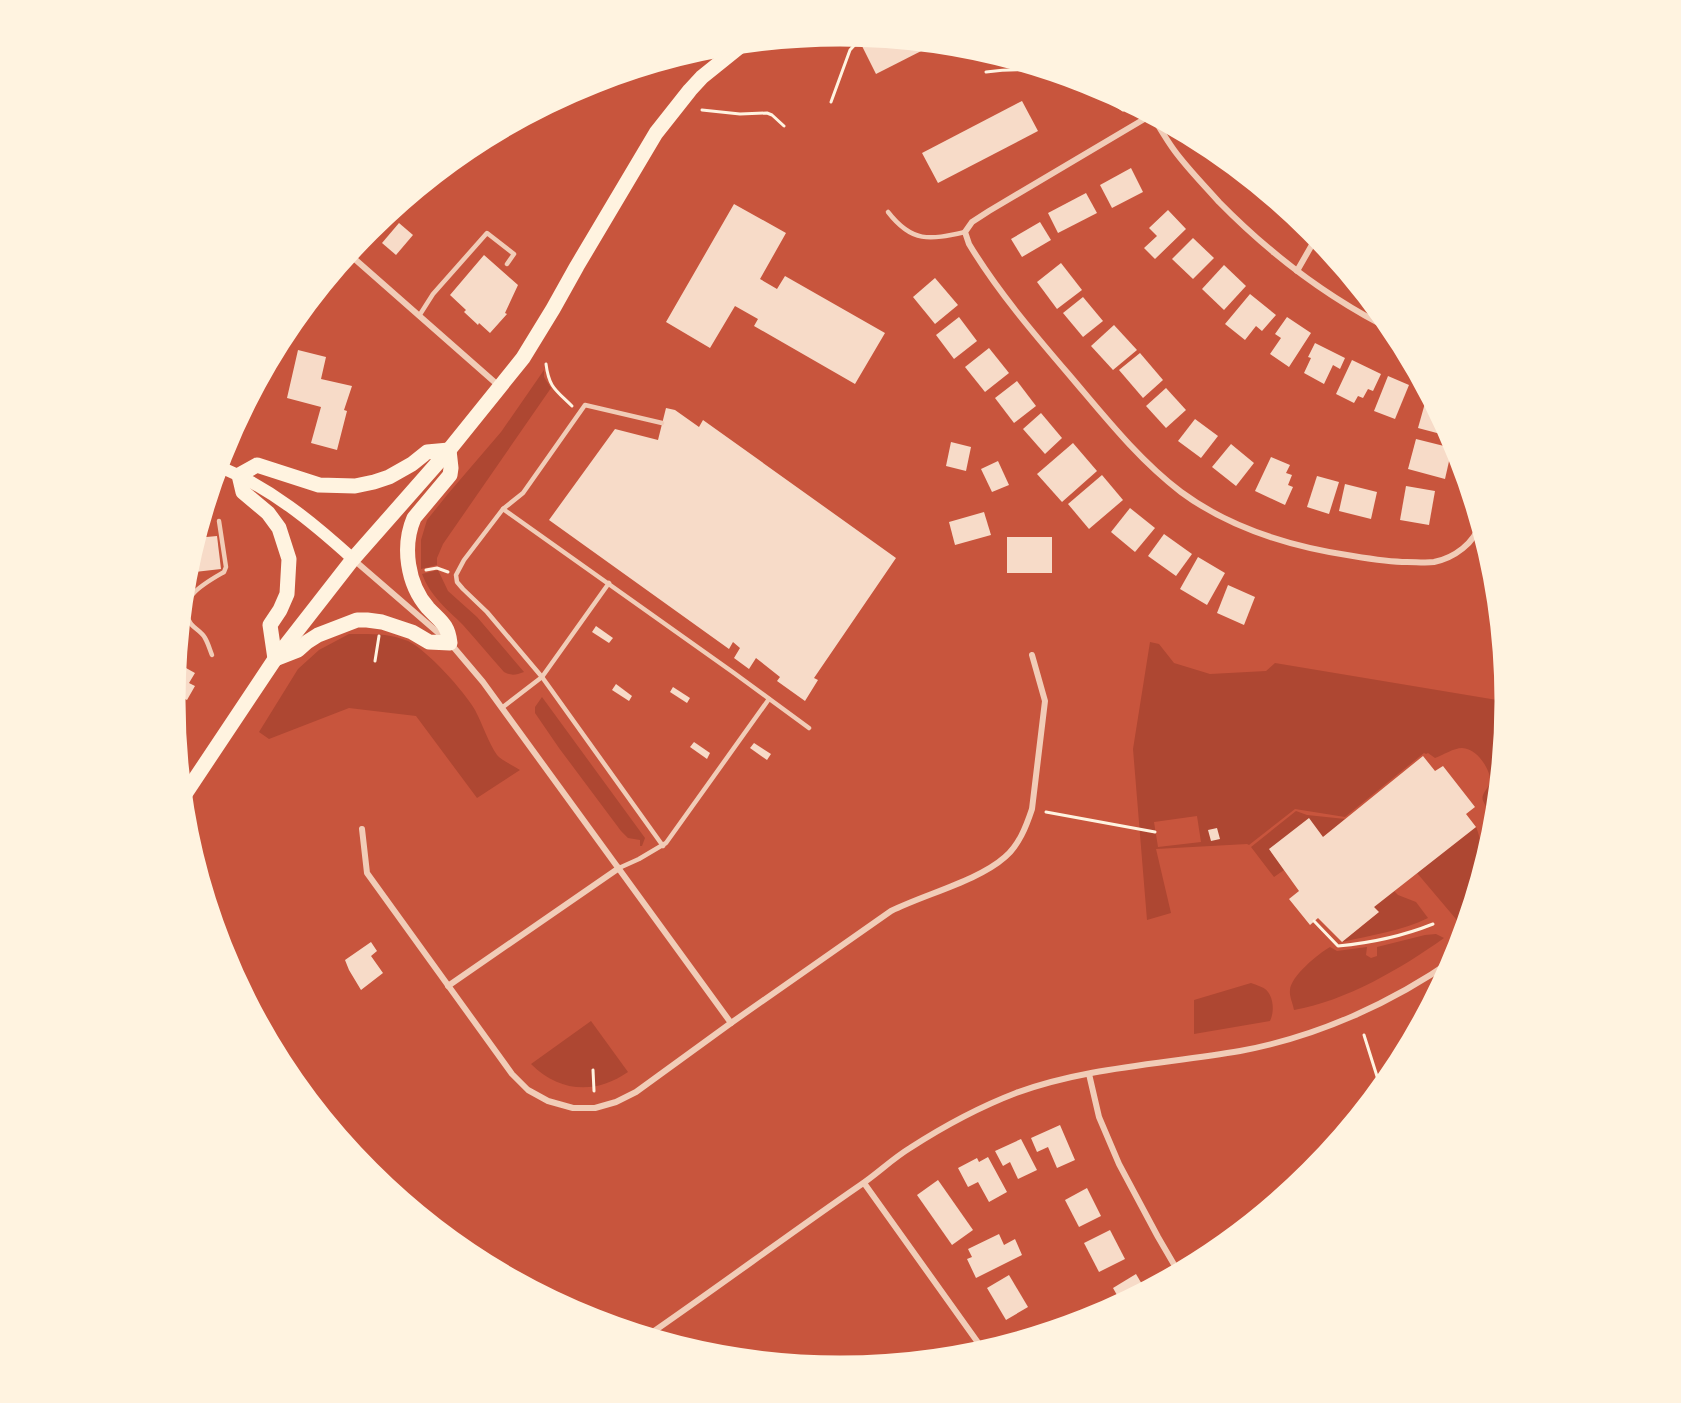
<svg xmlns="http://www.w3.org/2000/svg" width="1681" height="1403" font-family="'PT Sans',sans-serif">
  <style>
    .green { fill: #ae4732; fill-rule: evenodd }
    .building { fill: #f7dbc8 }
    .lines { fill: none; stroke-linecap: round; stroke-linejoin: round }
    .path { stroke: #fff3e0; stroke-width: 3 }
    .service { stroke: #f1ccb7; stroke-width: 4.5 }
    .minor { stroke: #f1ccb7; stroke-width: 6 }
    .secondary { stroke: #fff3e0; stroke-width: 12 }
    .primary { stroke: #fff3e0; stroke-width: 15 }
    .rim { fill: none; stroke: #fff3e0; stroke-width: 3 }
  </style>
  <rect width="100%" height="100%" fill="#c8553d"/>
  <g class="green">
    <polygon points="544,370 544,377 551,388 443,544 437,558 437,565 421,569 421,540 427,520 447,495 501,432"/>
    <path d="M 438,570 L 448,591 L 477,617 L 524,672 C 516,675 511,676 504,672 C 490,656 477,641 463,625 C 447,609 430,596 422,574 Z"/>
    <path d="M 349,634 C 369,634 389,633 408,641 C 426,649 465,692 475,710 C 483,725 488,742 497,755 C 501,760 514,766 520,770 L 477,798 L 416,716 L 349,708 L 269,739 L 259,732 L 298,669 L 319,650 Z"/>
    <path d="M 1150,642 L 1159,644 L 1174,663 L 1210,674 L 1266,671 L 1275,663 L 1497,700 L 1507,706 L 1493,836 C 1493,830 1493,823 1491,817 C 1484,798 1476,802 1491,783 C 1490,769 1478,749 1462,748 C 1454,748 1443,755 1435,758 L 1428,753 L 1426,754 L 1424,753 L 1345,817 L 1295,809 L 1249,845 L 1247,844 L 1156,849 L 1171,913 L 1147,920 L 1133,749 ZM 1197,816 L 1201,842 L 1158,847 L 1154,822 Z"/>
    <polygon points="542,697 645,838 642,846 640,846 640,840 628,838 621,831 559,748 535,713 535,707"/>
    <polygon points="1296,811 1307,815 1345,819 1323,837 1270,850 1284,870 1274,877 1251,847"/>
    <path d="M 1476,827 C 1480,836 1481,849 1487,856 L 1468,920 L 1461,925 L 1417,873 Z"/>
    <path d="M 1394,891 L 1398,895 L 1416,902 L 1428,918 C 1402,931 1371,935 1342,942 L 1379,912 L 1374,907 Z"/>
    <path d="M 1436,934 L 1444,938 C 1402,968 1346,1001 1294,1010 C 1293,1004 1289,996 1290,990 C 1291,976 1318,954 1330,947 L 1337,951 L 1367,947 L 1366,955 L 1371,958 L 1377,956 L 1377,947 L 1425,935 Z"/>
    <path d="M 1251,983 C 1256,985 1265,987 1268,992 C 1274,1000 1274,1013 1270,1021 L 1194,1034 L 1194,1000 Z"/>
    <path d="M 591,1021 L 628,1072 C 595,1095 559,1092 531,1064 Z"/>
  </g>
  <g class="building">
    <polygon points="872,38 917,42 935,44 876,74 861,44"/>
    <polygon points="1022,101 1038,131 938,183 922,153"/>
    <polygon points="1131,168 1143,192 1112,208 1100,185"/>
    <polygon points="1086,193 1097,213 1058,233 1048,213"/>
    <polygon points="734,204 786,233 760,279 777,289 785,276 885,333 855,384 754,326 758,319 735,306 710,348 666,322"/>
    <polygon points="398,206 375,236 369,230"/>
    <polygon points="1168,210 1186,229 1155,259 1144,248 1157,236 1149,228"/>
    <polygon points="1040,222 1051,240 1022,257 1011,239"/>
    <polygon points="399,223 413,235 396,255 382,243"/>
    <polygon points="1193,238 1214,258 1193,279 1172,259"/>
    <polygon points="484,255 518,285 505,313 507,314 490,333 479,323 478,325 464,312 466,310 450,295"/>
    <polygon points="1061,263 1082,290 1057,309 1037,282"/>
    <polygon points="1224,265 1246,286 1224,310 1202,289"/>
    <polygon points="935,278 958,305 935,324 913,297"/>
    <polygon points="1250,294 1276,315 1262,331 1256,326 1245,340 1225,324"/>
    <polygon points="1083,297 1103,321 1083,337 1063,313"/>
    <polygon points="959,317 977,341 954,359 936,335"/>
    <polygon points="1287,317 1311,333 1289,367 1270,354 1281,338 1275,334"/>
    <polygon points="1114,325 1137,350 1113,370 1091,346"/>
    <polygon points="1315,343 1345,358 1340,369 1333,365 1324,384 1304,373 1311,358 1308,357"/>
    <polygon points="989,348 1009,373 985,392 965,367"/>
    <polygon points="298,350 326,357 321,379 352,386 344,410 347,411 337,450 311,443 321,407 287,398"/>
    <polygon points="1140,353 1163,380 1143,398 1119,370"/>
    <polygon points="1352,360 1381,374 1373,391 1368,389 1363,398 1358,396 1354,403 1336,394"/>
    <polygon points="1388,376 1409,385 1395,419 1374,411"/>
    <polygon points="1017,381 1036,406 1014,423 995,398"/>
    <polygon points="1166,388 1186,410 1166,428 1146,406"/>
    <polygon points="1425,403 1435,405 1452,437 1418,428"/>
    <polygon points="666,408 675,410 699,427 703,420 896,558 814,678 818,680 805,701 777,681 780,677 756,658 749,669 734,658 740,648 733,642 729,649 549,520 615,429 658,440"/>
    <polygon points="1041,413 1062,438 1045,454 1023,429"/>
    <polygon points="1195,419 1218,436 1201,458 1178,441"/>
    <polygon points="1416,439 1452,448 1445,479 1408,469"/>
    <polygon points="951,442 971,447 966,471 946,466"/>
    <polygon points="1073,443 1097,471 1062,502 1037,474"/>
    <polygon points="1231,444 1254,463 1236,486 1212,467"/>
    <polygon points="1271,457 1290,465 1286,473 1292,475 1288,485 1293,487 1285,505 1255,491"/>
    <polygon points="998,461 1009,485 992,492 981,469"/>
    <polygon points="1102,475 1123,500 1089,529 1068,504"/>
    <polygon points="1317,476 1339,482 1329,514 1307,507"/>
    <polygon points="1345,484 1377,492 1371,519 1339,511"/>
    <polygon points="1406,486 1435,491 1429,525 1400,520"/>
    <polygon points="1130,508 1155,528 1135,552 1111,532"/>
    <polygon points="984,512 991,535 955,545 949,522"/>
    <polygon points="1164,534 1192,554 1176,576 1148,556"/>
    <polygon points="217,536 221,569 186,573 196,538"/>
    <rect x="1007" y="537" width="45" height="36"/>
    <polygon points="1198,557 1225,573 1207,605 1180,589"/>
    <polygon points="1228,585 1255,597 1244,625 1217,613"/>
    <polygon points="596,626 613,638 609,643 592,632"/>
    <polygon points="177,663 195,673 189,683 195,686 187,700 174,693"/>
    <polygon points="616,684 632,696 629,701 612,690"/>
    <polygon points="673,687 690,698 687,703 670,692"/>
    <polygon points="694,742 710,753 707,759 690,747"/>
    <polygon points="754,743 771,754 767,760 750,748"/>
    <polygon points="1423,756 1435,771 1443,766 1475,807 1466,814 1476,827 1374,907 1379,912 1342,942 1318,918 1310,925 1289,899 1299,891 1269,849 1309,818 1323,837"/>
    <polygon points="1217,828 1220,839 1211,841 1208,830"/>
    <polygon points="371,942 377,951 371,956 383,973 361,990 349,970 345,960"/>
    <polygon points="1060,1125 1075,1160 1057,1168 1048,1147 1037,1152 1031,1138"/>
    <polygon points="1021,1139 1037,1170 1018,1179 1010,1162 1003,1166 995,1151"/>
    <polygon points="988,1157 1007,1192 989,1202 978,1182 968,1187 958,1168 977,1158 979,1162"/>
    <polygon points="938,1180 973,1230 952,1245 917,1195"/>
    <polygon points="1087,1188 1101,1216 1079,1227 1065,1200"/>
    <polygon points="1110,1230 1125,1259 1099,1272 1084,1243"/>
    <polygon points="999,1234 1004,1245 1015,1239 1022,1255 976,1278 967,1259 972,1257 968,1249"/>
    <polygon points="1136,1274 1146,1291 1122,1304 1113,1288"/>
    <polygon points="1009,1275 1028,1307 1006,1320 987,1288"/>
    <polygon points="1101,1306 1105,1313 1095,1318 1077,1324 1075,1320"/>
    <polygon points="1052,1322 1056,1330 1035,1336 1033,1333"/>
  </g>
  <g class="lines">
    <g class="path">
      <path d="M 986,72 C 1045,64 1076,76 1123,110"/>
      <polyline points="831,102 850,50 862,37"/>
      <polyline points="702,110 740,114 767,113 772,115 784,126"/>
      <path d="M 546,364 C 549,388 556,390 572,406"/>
      <polyline points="426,570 437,568 448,572"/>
      <polyline points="375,661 379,636"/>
      <polyline points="1046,812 1155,832"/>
      <path d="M 1314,921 L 1338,946 C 1370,943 1403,936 1433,924"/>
      <polyline points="1364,1035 1381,1089"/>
      <polyline points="593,1070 594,1091"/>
    </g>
    <g class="service">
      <path d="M 888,212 C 912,243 929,240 965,232"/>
      <polyline points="419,316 433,294 487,233 514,254 507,264"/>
      <polyline points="662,423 585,405 523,493 503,509 464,560 456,575 457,582 463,589 487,612 542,677 663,846"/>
      <polyline points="503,509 734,673 809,728"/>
      <path d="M 212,655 C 210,650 208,643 205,638 C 202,632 195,629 191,624 C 174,599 205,583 224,572 L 226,567 L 219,521"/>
      <polyline points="503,707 542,677 609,583"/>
      <polyline points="619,868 639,859 666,843 769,699"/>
    </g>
    <g class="minor">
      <path d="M 1151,115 L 989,211 L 972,222 L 965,232 L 969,244 C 998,292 1035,335 1071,377 C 1105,417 1139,460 1181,492 C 1231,529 1292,547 1353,556 C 1371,559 1389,562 1407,562 C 1416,562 1426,563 1434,562 C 1454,558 1475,543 1480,523"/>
      <path d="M 1152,115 C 1159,127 1166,139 1174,150 C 1187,168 1204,185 1219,202 C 1271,255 1329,299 1396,332"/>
      <polyline points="349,254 499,386"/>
      <polyline points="1297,271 1317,236"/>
      <polyline points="354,560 450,643 483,682 731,1023"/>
      <path d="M 362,829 L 367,873 L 512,1074 L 528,1090 L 548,1101 L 573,1108 L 595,1108 L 616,1102 L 636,1092 L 731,1023 L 891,911 C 925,894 978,881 1005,857 C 1019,845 1026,827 1032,809 L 1045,701 L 1032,655"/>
      <polyline points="448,986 619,868"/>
      <polyline points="1089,1074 1099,1117 1119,1164 1158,1237 1179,1273"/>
      <polyline points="864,1183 984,1351"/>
      <path d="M 647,1336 C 718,1287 788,1235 859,1186 C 877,1174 892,1159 910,1148 C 941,1128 982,1106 1016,1093 C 1087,1067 1165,1064 1240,1051 C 1317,1037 1392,1003 1456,958"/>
    </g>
    <path class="secondary" d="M 218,466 C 271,488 311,521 353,559"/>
    <g class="primary">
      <polyline points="275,659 270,625 280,610 287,594 289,559 279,528 268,513 243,492 239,475 257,465 319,485 355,486 374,482 389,477 412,464 427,452 449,450"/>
      <path d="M 275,659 L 298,650 L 307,642 L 318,635 L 357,620 L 367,620 L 382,622 L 412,632 L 429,642 L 450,643 C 448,624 440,621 428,608 C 407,584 402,546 414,518 L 450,475 L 451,468 L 449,450"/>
      <polyline points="183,797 275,659 353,559 449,450 523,358 553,309 577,266 656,133 690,90 702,77 743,44"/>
    </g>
  </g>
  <path d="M0 0H1681V1403H0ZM184 701a656 656 0 1 1 1312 0a656 656 0 1 1-1312 0Z" fill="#fff3e0" fill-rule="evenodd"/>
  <path class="rim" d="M184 701a656 656 0 1 1 1312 0a656 656 0 1 1-1312 0Z"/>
</svg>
